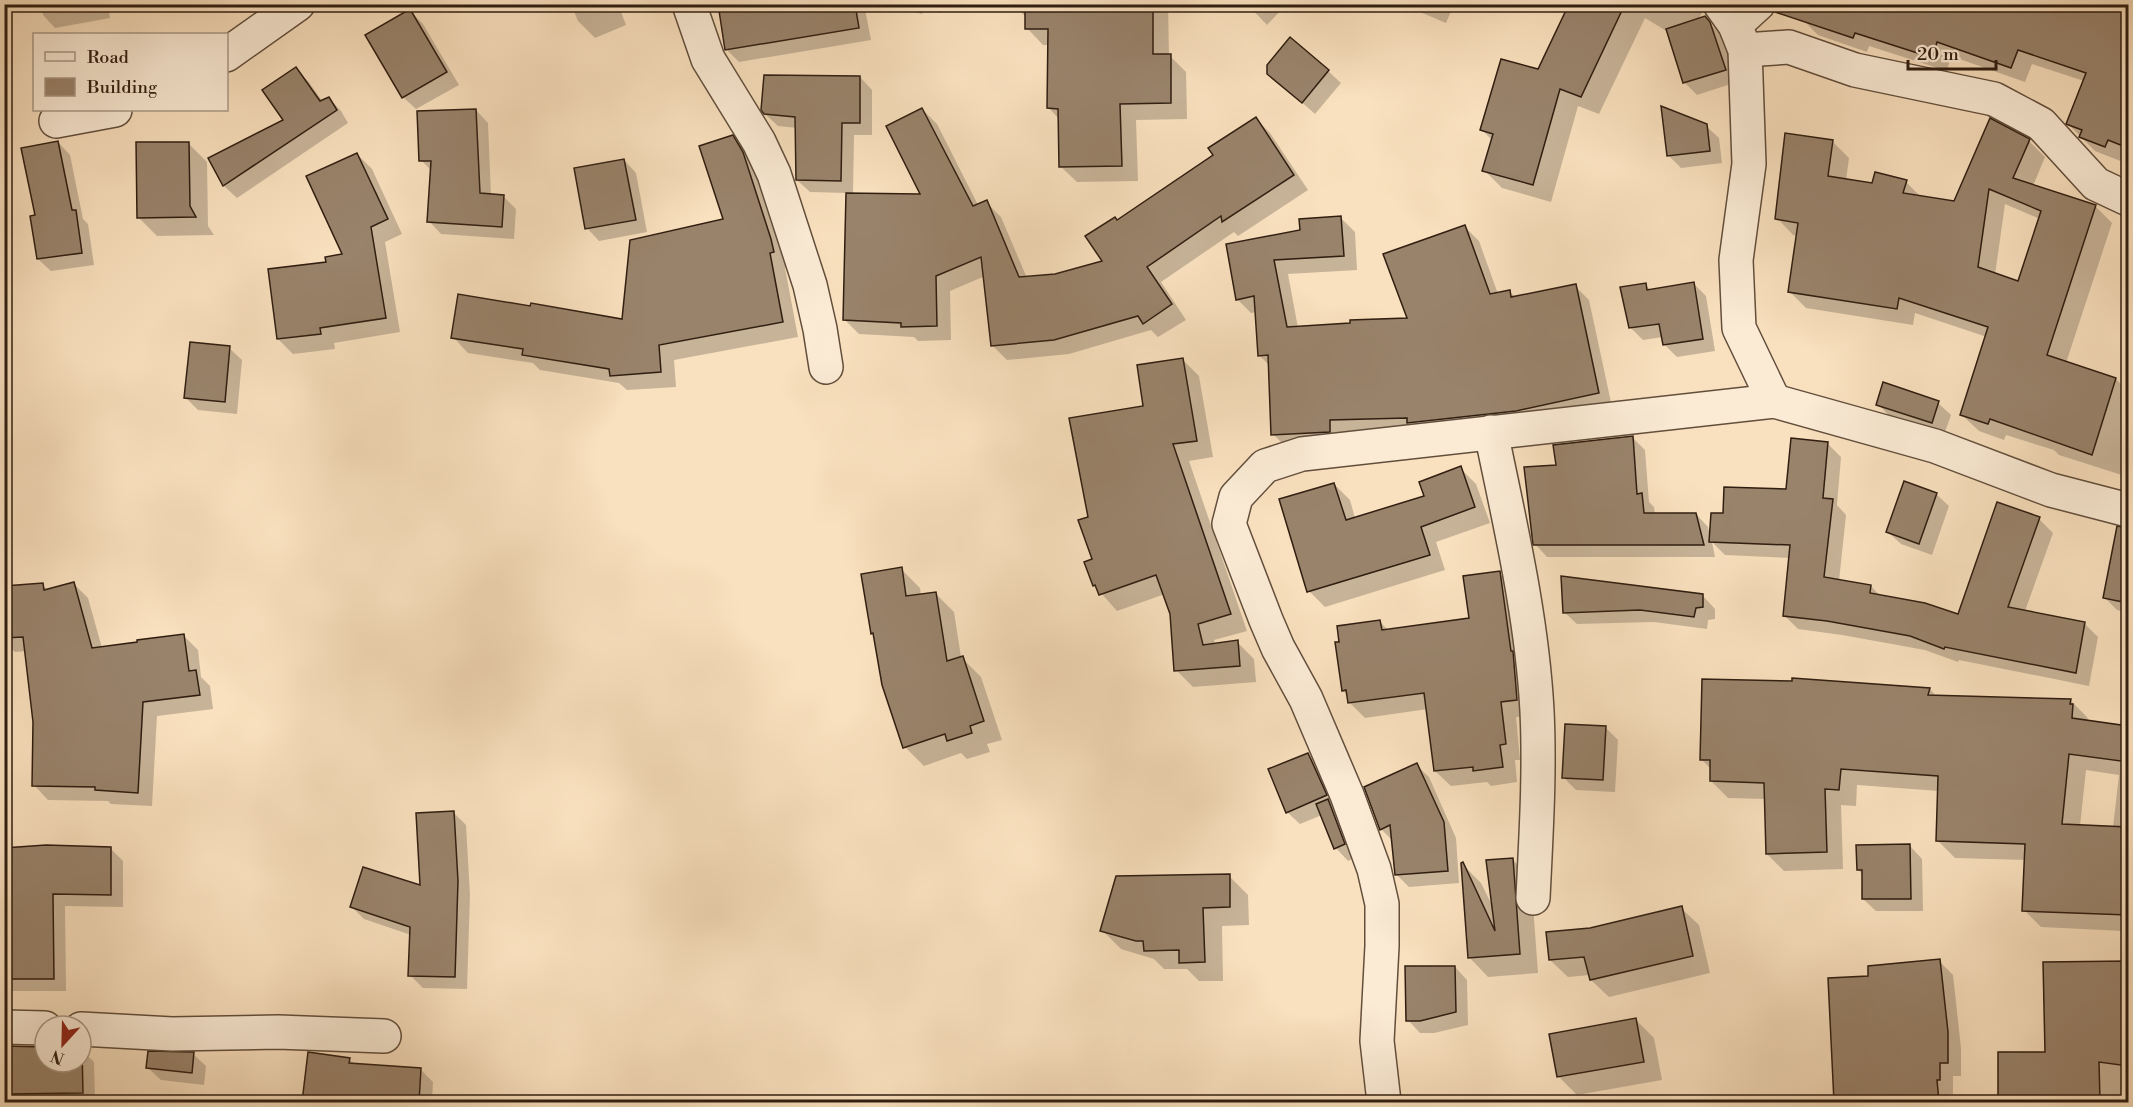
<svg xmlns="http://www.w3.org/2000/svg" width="2133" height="1107" font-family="'Libre Bodoni',serif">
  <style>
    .shadow { fill: #0003; fill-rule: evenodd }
    .building { fill: #99836b; stroke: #301e11; stroke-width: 1.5; fill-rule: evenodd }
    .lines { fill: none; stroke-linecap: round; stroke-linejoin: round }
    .minor-casing { stroke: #624e3c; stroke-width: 36 }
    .minor { stroke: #fbebd5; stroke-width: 33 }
  </style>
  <rect width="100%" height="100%" fill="#f9e0be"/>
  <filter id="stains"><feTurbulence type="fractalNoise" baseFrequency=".00333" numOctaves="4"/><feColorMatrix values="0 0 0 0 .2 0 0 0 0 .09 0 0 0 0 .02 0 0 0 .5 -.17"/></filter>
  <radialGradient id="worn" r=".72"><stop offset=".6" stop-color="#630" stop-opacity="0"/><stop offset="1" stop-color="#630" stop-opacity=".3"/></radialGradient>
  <g class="shadow">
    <polygon points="41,4 108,4 110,18 55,28 43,15"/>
    <polygon points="571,4 618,4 626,25 595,38 578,21"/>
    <polygon points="719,4 864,4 871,40 739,62 726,49"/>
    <polygon points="884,4 945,4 942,13 924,9 922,14"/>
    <polygon points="1018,4 1168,4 1169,55 1186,72 1187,119 1136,120 1138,181 1077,182 1060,166 1059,119 1049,108 1049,45 1043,45 1027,28 1027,18 1019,10"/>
    <polygon points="1247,4 1287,4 1267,25"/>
    <polygon points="1401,4 1454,4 1446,23"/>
    <polygon points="1571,4 1697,4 1703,11 1698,20 1705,18 1722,36 1737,82 1697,95 1684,82 1668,32 1645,18 1599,114 1578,106 1551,202 1502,188 1484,170 1492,140 1482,130 1539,71"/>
    <polygon points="1810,4 2128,4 2128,164 2095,151 2068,124 2084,81 2032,64 2025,82 1951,56 1947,71 1869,46 1867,52 1818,35 1804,21"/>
    <polygon points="410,11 423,24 459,85 416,109 403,97"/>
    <polygon points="296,69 308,81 323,102 329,98 341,111 348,123 237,198 224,186 210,159 285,121"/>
    <polygon points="1328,71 1341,83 1315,114 1279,82"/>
    <polygon points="860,77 872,90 872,135 854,135 853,195 923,196 922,109 937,124 978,205 986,202 1001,217 1027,278 1056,275 1104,262 1117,222 1215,155 1256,119 1270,133 1308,190 1238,236 1234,232 1161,282 1186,320 1158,337 1151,330 1069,354 1007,360 992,345 985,276 950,291 951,340 918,341 914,337 859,334 845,320 848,193 810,192 797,180 797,128 778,126 765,114"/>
    <polygon points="476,110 488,123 491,195 503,196 516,209 514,239 441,234 429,221 432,171 421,160"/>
    <polygon points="1706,126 1719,138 1722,163 1681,168 1669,156"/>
    <polygon points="732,137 748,153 758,169 789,267 785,268 798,337 674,360 676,387 627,390 619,383 540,370 533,363 468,353 453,337 623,321 725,220"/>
    <path d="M 2028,140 L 2045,157 L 2033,186 L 2095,206 L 2112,223 L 2066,363 L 2116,379 L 2128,392 L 2128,477 L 2059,455 L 2054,450 L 2006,435 L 2004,440 L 1979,431 L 1962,415 L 1987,337 L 1915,313 L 1913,325 L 1806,308 L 1789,291 L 1798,236 L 1793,235 L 1777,218 L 1832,141 L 1849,158 L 1846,180 L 1873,185 L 1906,182 L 1922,198 L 1955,202 ZM 2005,204 L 2040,219 L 2019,283 L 1995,275 Z"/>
    <polygon points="58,142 70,155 83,219 88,224 94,265 51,271 38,259 37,217"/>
    <polygon points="188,143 207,162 208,226 214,235 157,236 138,217"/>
    <polygon points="357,154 372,169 402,234 385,242 400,332 334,343 335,349 293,354 278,339 327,263 344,255"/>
    <polygon points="624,160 636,173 647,232 599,241 587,228"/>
    <polygon points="1341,218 1355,232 1357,270 1288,274 1298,328 1409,320 1465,227 1479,241 1498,294 1510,292 1515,297 1575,286 1589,300 1612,407 1287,448 1273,434 1270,366 1259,355 1257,312 1251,313 1237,299 1228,246 1302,232"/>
    <polygon points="1693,283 1706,296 1715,351 1677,357 1665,345 1663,337 1643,340 1631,328 1645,284 1651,291"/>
    <polygon points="229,348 242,360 237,414 198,410 186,398"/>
    <polygon points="1183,360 1199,376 1213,457 1189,461 1247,631 1214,640 1215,645 1237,642 1254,659 1256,682 1193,687 1176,670 1171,614 1165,594 1117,611 1094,585 1094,560 1090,518 1145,407"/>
    <polygon points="1884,384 1938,403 1951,415 1944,435 1890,417 1878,404"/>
    <polygon points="1632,437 1645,450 1649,502 1654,507 1655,514 1696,514 1708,527 1710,536 1725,514 1788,491 1827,443 1841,457 1837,505 1846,515 1839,581 1871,586 1881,597 1959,616 2039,519 2053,533 2025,611 2084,623 2098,637 2089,686 1959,660 1958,662 1925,650 1842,635 1798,629 1784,615 1790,558 1725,555 1712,542 1715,557 1547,557 1535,544 1557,466"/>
    <polygon points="1460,468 1476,484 1490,523 1436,542 1445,570 1325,607 1309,591 1334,484 1350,500 1355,518 1426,497"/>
    <polygon points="1936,494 1949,506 1932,555 1901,544 1888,532"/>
    <polygon points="2116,539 2128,541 2128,613 2117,610 2105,598"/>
    <polygon points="901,569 920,588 921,595 935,593 954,612 961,657 981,677 1002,740 987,744 990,752 967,759 961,753 924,766 905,747 875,636 872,633"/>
    <polygon points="1499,573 1515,589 1532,716 1516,717 1520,760 1515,760 1517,782 1491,786 1487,782 1451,786 1435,771 1428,709 1365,718 1349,702 1348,695 1343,691 1380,622 1389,631 1470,619"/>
    <polygon points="74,584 88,598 102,648 183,635 198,650 201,677 210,686 213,709 157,716 152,806 111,804 108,801 48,800 34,785 34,722 27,651 15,652 4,642 4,587 42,585 48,590"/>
    <polygon points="1703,596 1715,609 1715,619 1708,620 1707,629 1654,622 1577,624 1564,612"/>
    <path d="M 1930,689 L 1937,697 L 2070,700 L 2087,717 L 2089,722 L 2120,726 L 2123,700 L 2128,700 L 2128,1102 L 2000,1102 L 1999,1054 L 2046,1053 L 2121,962 L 2123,931 L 2041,927 L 2024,910 L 2026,860 L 1955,858 L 1938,841 L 1939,791 L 1857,785 L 1856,806 L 1841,805 L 1843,869 L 1784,871 L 1767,854 L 1766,799 L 1728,798 L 1711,781 L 1711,769 L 1701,759 ZM 2086,770 L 2119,775 L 2113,827 L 2080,826 Z"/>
    <polygon points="1605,727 1618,740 1615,792 1576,790 1563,777"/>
    <polygon points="1308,754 1321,767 1357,857 1348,861 1336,848 1322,815 1300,824 1287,812"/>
    <polygon points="1416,765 1429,777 1456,838 1459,883 1409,887 1396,874 1393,841 1381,829"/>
    <polygon points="454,813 466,825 470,895 467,989 423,988 410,975 411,935 364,919 352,907 421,888"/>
    <polygon points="1910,846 1922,859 1923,911 1876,911 1863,899 1863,875 1858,869"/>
    <polygon points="110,848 123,861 123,907 65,906 66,991 4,991 4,850"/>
    <polygon points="1512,859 1531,878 1538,973 1488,977 1470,958 1462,864 1481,883 1493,907"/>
    <polygon points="1229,876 1248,895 1249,925 1222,926 1223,981 1199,981 1187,969 1164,969 1154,959 1121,949 1102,930"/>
    <polygon points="1681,908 1699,925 1710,973 1609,997 1591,980 1590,975 1568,977 1550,960 1591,929"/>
    <polygon points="1939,961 1953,975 1961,1048 1961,1076 1953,1076 1953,1094 1950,1094 1951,1102 1835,1102 1830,979 1870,978"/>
    <polygon points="1455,967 1467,980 1468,1025 1434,1033 1420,1033 1408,1020"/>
    <polygon points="1635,1019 1654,1038 1662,1080 1577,1095 1558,1076"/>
    <polygon points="45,1047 45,1062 81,1062 81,1049 94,1062 95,1102 4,1102 4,1071"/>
    <polygon points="193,1054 206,1066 204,1085 161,1080 148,1068"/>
    <polygon points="309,1054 349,1059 355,1065 421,1070 433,1082 432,1102 303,1102"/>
  </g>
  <g class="building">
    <polygon points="718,4 855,4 859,28 725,50"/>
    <polygon points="1025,4 1153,4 1153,54 1171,54 1171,103 1120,104 1122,166 1059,167 1058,109 1047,108 1048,29 1025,29"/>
    <polygon points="1569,4 1625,4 1581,97 1560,89 1533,185 1482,171 1493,134 1480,130 1501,59 1538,69"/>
    <polygon points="1776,4 2128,4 2128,132 2123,146 2108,140 2105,147 2079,137 2082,130 2066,124 2086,73 2018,50 2011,68 1937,42 1933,58 1855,33 1853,38 1775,12"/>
    <polygon points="410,9 447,72 402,98 365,35"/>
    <polygon points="1705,16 1710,22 1726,70 1683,83 1666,29"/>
    <polygon points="1290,37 1329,70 1302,103 1267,74 1267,65"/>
    <polygon points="296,67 320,101 329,97 337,110 223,186 208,158 283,120 262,90"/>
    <polygon points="764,75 860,76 860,123 842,123 841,181 796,180 795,117 764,114 761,110"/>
    <polygon points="1661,106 1707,124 1710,151 1667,156"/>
    <polygon points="922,108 973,206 987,200 1019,277 1055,274 1102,261 1085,236 1115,217 1117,220 1213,155 1208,148 1256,117 1294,175 1222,222 1221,216 1147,267 1172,304 1143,324 1138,316 1054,340 991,346 981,257 936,276 937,326 901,327 901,323 843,320 846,193 920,194 886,126"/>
    <polygon points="476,109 480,193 504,195 502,227 427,222 431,161 419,161 417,111"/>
    <path d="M 1990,118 L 2030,139 L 2013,178 L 2096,205 L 2047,355 L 2116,378 L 2092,455 L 1990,419 L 1988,424 L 1960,415 L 1988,327 L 1899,298 L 1897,309 L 1788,292 L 1798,223 L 1775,219 L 1785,133 L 1833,140 L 1828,176 L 1872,183 L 1875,172 L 1907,180 L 1903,193 L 1954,201 ZM 1989,189 L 2041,211 L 2018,281 L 1978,267 Z"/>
    <polygon points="733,135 743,152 771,239 774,252 770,253 783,322 659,345 661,372 610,376 609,369 522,355 523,349 451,338 458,294 530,306 531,303 622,319 630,240 723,219 699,146"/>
    <polygon points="58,141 72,210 76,210 82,253 37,259 30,216 35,215 21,148"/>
    <polygon points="136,142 189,142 190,206 196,217 137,218"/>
    <polygon points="357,153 388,219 371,227 386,318 320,328 321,334 277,339 268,269 326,262 325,257 342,254 306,176"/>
    <polygon points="624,159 636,220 585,229 574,168"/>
    <polygon points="1341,216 1344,256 1274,260 1287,327 1350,323 1350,320 1407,318 1383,254 1465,225 1490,294 1510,290 1511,297 1576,284 1599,393 1516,411 1407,423 1407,418 1330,420 1330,432 1271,435 1268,355 1258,356 1254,296 1236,300 1226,244 1300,230 1299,219"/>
    <polygon points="1694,282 1703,339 1663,345 1659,324 1629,328 1620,287 1646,283 1647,290"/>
    <polygon points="190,342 230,346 225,402 184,398"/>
    <polygon points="1183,358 1197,441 1173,444 1231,614 1198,624 1203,645 1238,640 1240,666 1174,671 1170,614 1156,575 1099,595 1095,585 1093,586 1084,562 1092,559 1078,520 1088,517 1069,418 1143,406 1137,365"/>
    <polygon points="1883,382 1939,401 1932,423 1876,405"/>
    <polygon points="1633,436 1637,494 1642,493 1644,513 1696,513 1704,545 1533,545 1524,467 1556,465 1553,445"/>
    <polygon points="1791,438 1828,442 1823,498 1833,499 1824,577 1871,585 1870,593 1925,603 1958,614 1997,502 2040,517 2008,607 2085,622 2076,673 1945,647 1944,649 1910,636 1827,621 1783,616 1790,545 1709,542 1711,513 1723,513 1724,487 1786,489"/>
    <polygon points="1461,466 1475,507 1421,527 1430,555 1307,592 1279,499 1334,483 1346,520 1424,496 1419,482"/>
    <polygon points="1904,481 1937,493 1919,544 1886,532"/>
    <polygon points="2117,526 2128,528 2128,603 2103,598"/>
    <polygon points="902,567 906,596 936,592 947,661 963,656 984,721 970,726 972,733 947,741 945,734 903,748 882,685 873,633 871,634 861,574"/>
    <polygon points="1500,571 1511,651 1513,651 1517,700 1501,702 1506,744 1500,745 1503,767 1473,771 1473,767 1434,771 1424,693 1348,703 1346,690 1342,691 1335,642 1339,642 1337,626 1380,620 1382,630 1469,618 1463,576"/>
    <polygon points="1561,576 1703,594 1703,607 1696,608 1694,617 1640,610 1563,613"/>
    <polygon points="74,582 92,648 137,642 137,640 184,634 189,671 196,670 200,695 143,702 138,793 95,790 95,787 32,786 33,722 23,637 4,638 4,586 43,583 44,590"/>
    <polygon points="1792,678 1930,688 1928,695 2071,699 2070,704 2073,704 2072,718 2128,726 2128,762 2069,754 2062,824 2128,827 2128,915 2022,911 2025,844 1936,841 1938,776 1841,769 1839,790 1825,789 1827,852 1766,854 1764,783 1710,781 1710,760 1700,760 1702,679 1792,681"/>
    <polygon points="1565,724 1606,726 1603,780 1562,778"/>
    <polygon points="1308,753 1327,795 1286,813 1268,769"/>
    <polygon points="1417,763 1444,822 1448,871 1395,875 1390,825 1380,830 1364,787"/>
    <polygon points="1328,799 1345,844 1334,849 1316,804"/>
    <polygon points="454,811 458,881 455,977 408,976 410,927 350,907 363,867 420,885 416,813"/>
    <polygon points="1910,844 1911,899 1862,899 1862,870 1857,870 1856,845"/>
    <polygon points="46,845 111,847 111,895 53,894 54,979 4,979 4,848"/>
    <polygon points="1513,858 1520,954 1468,958 1461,863 1463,862 1495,931 1486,860"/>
    <polygon points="1230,874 1230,907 1203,908 1205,962 1179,963 1179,950 1144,951 1143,941 1136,941 1100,931 1116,876"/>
    <polygon points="1682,906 1693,956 1590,980 1584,957 1549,960 1546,932 1590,928"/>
    <polygon points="1940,959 1948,1032 1948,1063 1940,1063 1940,1080 1937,1080 1939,1102 1834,1102 1828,978 1868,976 1868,966"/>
    <polygon points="2128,961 2128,1066 2099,1062 2100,1102 1998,1102 1998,1052 2045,1052 2043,962"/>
    <polygon points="1405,966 1455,966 1456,1012 1420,1021 1406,1021"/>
    <polygon points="1636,1018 1644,1062 1557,1077 1549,1034"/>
    <polygon points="4,1046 45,1047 45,1062 81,1062 82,1048 83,1093 4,1094"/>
    <polygon points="148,1051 194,1052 192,1073 146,1068"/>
    <polygon points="308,1052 350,1058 349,1063 421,1068 419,1102 302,1102"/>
  </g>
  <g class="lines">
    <defs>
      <g id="minor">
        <polyline points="689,4 708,59 759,142 774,174 810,285 820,329 826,367"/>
        <polyline points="1720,4 1735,25 1745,50 1749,164 1736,260 1739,328 1774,401"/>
        <polyline points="1735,25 1758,4"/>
        <polyline points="1745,50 1789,47 1855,70 1994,99 2041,124 2096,184 2128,199"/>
        <polyline points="226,55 298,4"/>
        <polyline points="56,121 115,110"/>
        <path d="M 1491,432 C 1510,524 1532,617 1537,711 C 1540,773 1536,835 1533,898"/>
        <polyline points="4,1027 45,1028"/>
        <polyline points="81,1029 172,1034 278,1032 384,1036"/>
        <polyline points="1384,1102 1377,1041 1382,946 1382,904 1374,869 1347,795 1306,699 1278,648 1266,620 1229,524 1236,497 1265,466 1302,454 1774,401 1935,446 2051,490 2128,510"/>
      </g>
    </defs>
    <use href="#minor" class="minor-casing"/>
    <use href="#minor" class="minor"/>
  </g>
  <rect width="2133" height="1107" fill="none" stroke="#f9e0be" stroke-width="24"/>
  <rect x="6" y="6" width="2121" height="1095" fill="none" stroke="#301e11" stroke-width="3"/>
  <rect x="12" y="12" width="2109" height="1083" fill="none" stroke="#301e11" stroke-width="1.5"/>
  <rect x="33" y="33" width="195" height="78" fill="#fbebd5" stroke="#aa9987" stroke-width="1.5"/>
  <rect x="45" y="52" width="30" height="9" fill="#fbebd5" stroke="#aa9987" stroke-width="1.5"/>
  <text x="87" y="63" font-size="18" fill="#301e11">Road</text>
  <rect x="45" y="78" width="30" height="18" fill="#99836b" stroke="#aa9987" stroke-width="1.5"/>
  <text x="87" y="93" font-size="18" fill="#301e11">Building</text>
  <g transform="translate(63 1044) rotate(202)"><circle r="28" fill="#fbebd5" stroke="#aa9987" stroke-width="1.5"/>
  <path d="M0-4.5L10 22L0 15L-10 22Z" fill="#8f2418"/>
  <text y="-9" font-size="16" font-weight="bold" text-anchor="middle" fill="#301e11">N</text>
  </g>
  <path d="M1908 60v9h88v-9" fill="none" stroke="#301e11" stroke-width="3"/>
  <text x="1917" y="60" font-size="18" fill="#301e11" stroke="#fbebd5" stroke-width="4.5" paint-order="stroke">20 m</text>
  <rect width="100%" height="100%" filter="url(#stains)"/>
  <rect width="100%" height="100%" fill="url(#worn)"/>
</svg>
